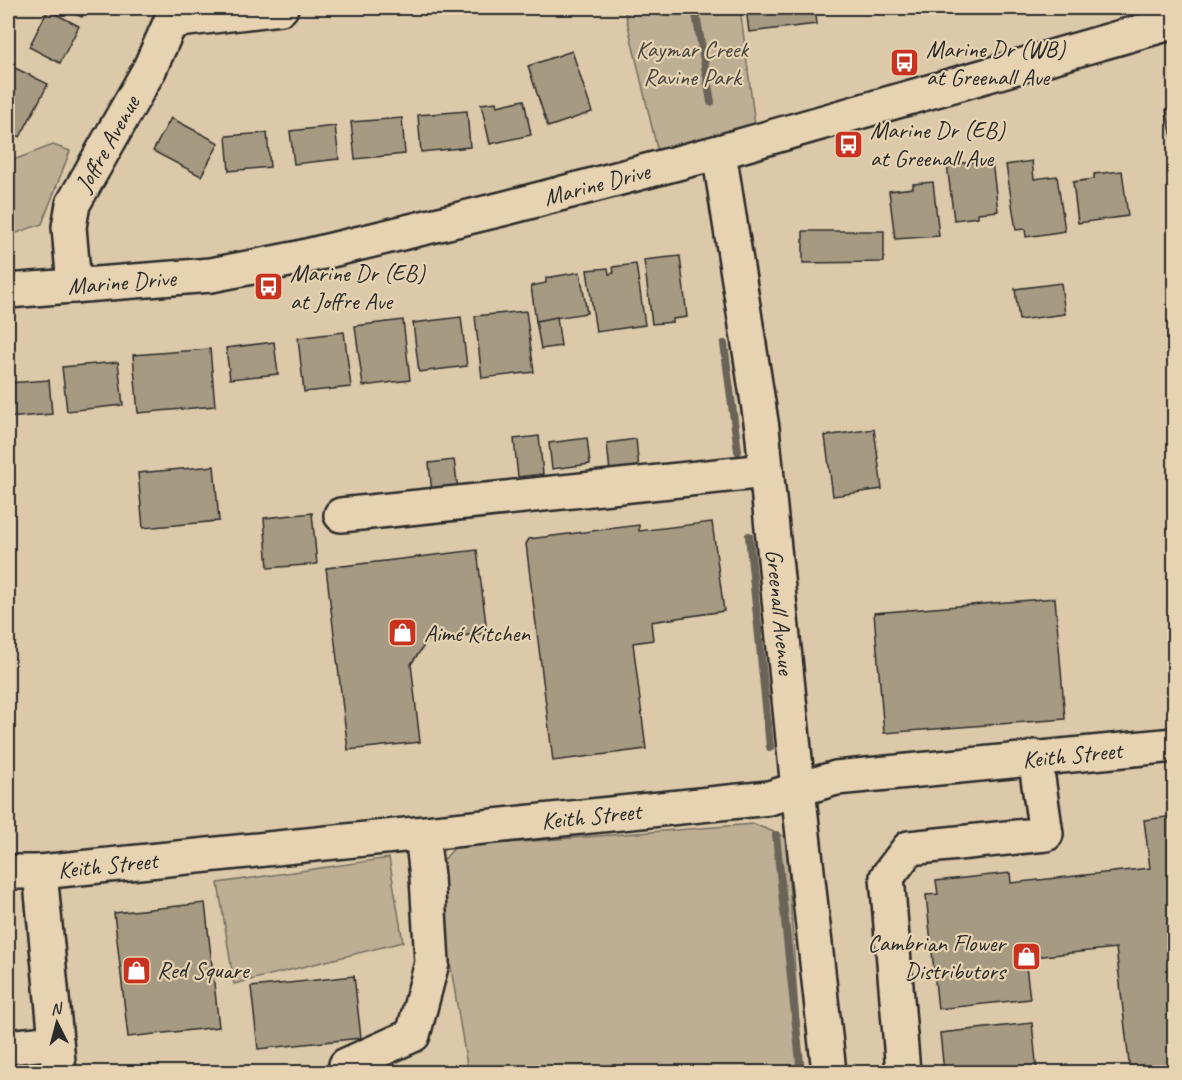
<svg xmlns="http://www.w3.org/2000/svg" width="1182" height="1080" font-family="Caveat,sans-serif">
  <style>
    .green { fill: #beaf94; stroke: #746d60; stroke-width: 1.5 }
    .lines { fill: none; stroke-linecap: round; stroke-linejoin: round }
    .stream { stroke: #696358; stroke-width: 8 }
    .building { fill: #a79a83; stroke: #2b2b2b; stroke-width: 1.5 }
    .minor-casing { stroke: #2b2b2b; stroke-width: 38 }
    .minor { stroke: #e7d3b1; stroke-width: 33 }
    .labels { text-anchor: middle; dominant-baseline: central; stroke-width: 4.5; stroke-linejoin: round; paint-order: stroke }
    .park-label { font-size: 24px; fill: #484540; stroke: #e7d3b1 }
    .poi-label { font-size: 24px; fill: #2b2b2b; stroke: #e7d3b1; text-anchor: start }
    .street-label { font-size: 24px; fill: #2b2b2b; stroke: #e7d3b1 }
  </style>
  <rect width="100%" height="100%" fill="#dcc9a9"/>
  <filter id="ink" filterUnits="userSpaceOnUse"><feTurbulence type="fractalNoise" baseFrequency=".0167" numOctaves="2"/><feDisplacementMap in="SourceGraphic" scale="12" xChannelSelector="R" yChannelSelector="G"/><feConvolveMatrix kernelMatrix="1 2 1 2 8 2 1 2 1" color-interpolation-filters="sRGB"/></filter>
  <g filter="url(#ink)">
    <g class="green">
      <polygon points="624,8 740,8 755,125 658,153"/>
      <polygon points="53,145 70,151 42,224 8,236 8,162"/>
      <polygon points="754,824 786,837 802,1072 468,1072 435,870 455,847"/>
      <polygon points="389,858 403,942 234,984 218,883"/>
    </g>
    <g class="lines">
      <g class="stream">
        <polyline points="695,8 711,102"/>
        <polyline points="724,344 738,451"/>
        <polyline points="749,536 770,747"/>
        <polyline points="776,835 801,1072"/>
      </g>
    </g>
    <g class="building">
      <polygon points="61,8 86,8 82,17"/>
      <polygon points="746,8 774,8 775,10 815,8 817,24 749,32"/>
      <polygon points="48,10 79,26 60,63 29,47"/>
      <polygon points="572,51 592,112 548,127 528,66"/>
      <polygon points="15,68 48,84 20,137 8,131 8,83"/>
      <polygon points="524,100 531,135 490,144 481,104 496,102 497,106"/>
      <polygon points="1174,108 1174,146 1166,110"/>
      <polygon points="467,111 470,147 421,152 418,115"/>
      <polygon points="171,118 219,143 201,176 153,151"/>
      <polygon points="402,118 405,154 355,159 351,122"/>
      <polygon points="335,126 339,159 294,164 290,131"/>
      <polygon points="267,133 270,167 229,171 226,136"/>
      <polygon points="992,161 998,211 978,213 978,217 954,220 947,164"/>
      <polygon points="1032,161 1034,179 1057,176 1065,231 1026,237 1025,229 1016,230 1006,165"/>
      <polygon points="1122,171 1128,216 1078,223 1073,182 1094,179 1094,174"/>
      <polygon points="933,182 939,236 895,239 889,191 913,188 913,184"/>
      <polygon points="803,231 884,231 884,262 803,263"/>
      <polygon points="680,256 687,317 673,319 673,322 652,324 644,260"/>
      <polygon points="636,264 645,325 596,332 587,270 608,268 609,274 614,273 613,267"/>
      <polygon points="580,272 587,313 536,321 531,286 546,283 546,278"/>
      <polygon points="1061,283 1065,314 1019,320 1015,289"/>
      <polygon points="526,311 534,372 482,378 475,316"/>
      <polygon points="461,317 467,366 419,372 413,323"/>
      <polygon points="557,317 561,346 541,349 536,321"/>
      <polygon points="403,320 410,380 363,386 355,326"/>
      <polygon points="344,332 351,387 304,392 298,338"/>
      <polygon points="274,342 278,374 230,379 226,348"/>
      <polygon points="210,349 215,406 138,413 133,355"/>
      <polygon points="118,362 123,405 67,411 62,367"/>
      <polygon points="49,380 52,414 8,418 8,383"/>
      <polygon points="874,429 882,489 833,496 825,436"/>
      <polygon points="539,436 543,474 518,477 514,439"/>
      <polygon points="587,438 590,464 552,469 549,443"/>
      <polygon points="636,439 639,469 610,472 607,443"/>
      <polygon points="454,460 458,489 432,493 429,463"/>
      <polygon points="214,466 219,521 143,528 138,473"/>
      <polygon points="312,513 317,564 268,568 264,518"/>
      <polygon points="712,522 724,611 651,622 653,640 633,643 646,749 553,761 526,544 529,539 639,525 639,531"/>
      <polygon points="477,550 487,633 428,640 411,664 420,742 348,750 326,568"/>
      <polygon points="1055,598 1065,719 884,733 874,613"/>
      <polygon points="1174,816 1174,1072 1130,1072 1116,948 1025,958 1030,999 938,1009 926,895 938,894 936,881 1010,873 1011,883 1150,868 1144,820"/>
      <polygon points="205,903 219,1027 128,1037 114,913"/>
      <polygon points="354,976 361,1038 258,1049 251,987"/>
      <polygon points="1032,1023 1037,1072 944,1072 940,1033"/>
    </g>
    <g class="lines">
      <defs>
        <g id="minor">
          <polyline points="171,21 281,8"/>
          <path id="s1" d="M 719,152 L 762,428 L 798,789 L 829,1072"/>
          <path id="s2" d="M 74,286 L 69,227 L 73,204 L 149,70 L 171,21 L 173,8"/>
          <path id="s3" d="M 8,291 L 211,275 L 294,259 L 506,208 L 719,152 L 1174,22"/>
          <polyline points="341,515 766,471"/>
          <path id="s4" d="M 8,872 L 40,872 L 769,798 L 836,778 L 1174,745"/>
          <polyline points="40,872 59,1072"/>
          <polyline points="8,1047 56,1042"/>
          <polyline points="346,1065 413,1035 432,963 427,877 422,834"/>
          <polyline points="903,1072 887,877 909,848 1046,834 1035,757"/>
        </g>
      </defs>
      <use href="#minor" class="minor-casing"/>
      <use href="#minor" class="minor"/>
    </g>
  </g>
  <defs>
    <symbol id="bus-square" viewBox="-11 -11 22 22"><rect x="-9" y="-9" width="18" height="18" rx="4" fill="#c8321e" stroke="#e7d3b1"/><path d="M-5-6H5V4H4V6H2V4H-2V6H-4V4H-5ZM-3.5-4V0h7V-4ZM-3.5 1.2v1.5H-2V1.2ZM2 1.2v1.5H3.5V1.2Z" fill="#fff"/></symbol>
    <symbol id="shop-square" viewBox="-11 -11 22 22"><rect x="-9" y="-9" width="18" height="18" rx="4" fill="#c8321e" stroke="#e7d3b1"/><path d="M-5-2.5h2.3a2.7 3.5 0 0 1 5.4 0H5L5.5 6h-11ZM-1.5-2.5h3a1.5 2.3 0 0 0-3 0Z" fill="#fff"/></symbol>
  </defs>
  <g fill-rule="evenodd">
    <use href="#bus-square" x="888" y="46" width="33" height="33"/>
    <use href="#bus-square" x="832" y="128" width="33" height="33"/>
    <use href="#bus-square" x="252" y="270" width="33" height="33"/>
    <use href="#shop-square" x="386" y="616" width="33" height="33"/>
    <use href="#shop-square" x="1010" y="940" width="33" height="33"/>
    <use href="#shop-square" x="120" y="954" width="33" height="33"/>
  </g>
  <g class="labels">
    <g class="park-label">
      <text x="692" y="49">Kaymar Creek<tspan x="692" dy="28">Ravine Park</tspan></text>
    </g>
    <g class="poi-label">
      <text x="926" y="49">Marine Dr (WB)<tspan x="926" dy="28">at Greenall Ave</tspan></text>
      <text x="870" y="130">Marine Dr (EB)<tspan x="870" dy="28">at Greenall Ave</tspan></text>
      <text x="290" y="273">Marine Dr (EB)<tspan x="290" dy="28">at Joffre Ave</tspan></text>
      <text x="424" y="633">Aimé Kitchen</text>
      <text x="1005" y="943" text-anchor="end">Cambrian Flower<tspan x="1005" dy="28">Distributors</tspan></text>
      <text x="157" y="970">Red Square</text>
    </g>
    <g class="street-label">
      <text stroke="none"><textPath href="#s2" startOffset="152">Joffre Avenue</textPath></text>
      <text stroke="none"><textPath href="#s3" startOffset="600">Marine Drive</textPath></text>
      <text stroke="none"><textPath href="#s3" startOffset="114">Marine Drive</textPath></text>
      <text stroke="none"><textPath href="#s1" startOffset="464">Greenall Avenue</textPath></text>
      <text stroke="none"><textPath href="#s4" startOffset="1072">Keith Street</textPath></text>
      <text stroke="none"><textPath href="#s4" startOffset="586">Keith Street</textPath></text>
      <text stroke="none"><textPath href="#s4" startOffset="100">Keith Street</textPath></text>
    </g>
  </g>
  <rect width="1182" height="1080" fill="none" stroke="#e7d3b1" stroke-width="30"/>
  <rect x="15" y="15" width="1152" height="1050" fill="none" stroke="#2b2b2b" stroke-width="2" filter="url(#ink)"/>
  <g transform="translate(57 1023) rotate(354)" stroke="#e7d3b1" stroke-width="4.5" paint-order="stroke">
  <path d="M0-4.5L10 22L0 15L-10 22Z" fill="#2b2b2b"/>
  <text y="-9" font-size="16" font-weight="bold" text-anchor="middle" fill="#2b2b2b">N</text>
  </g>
</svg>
